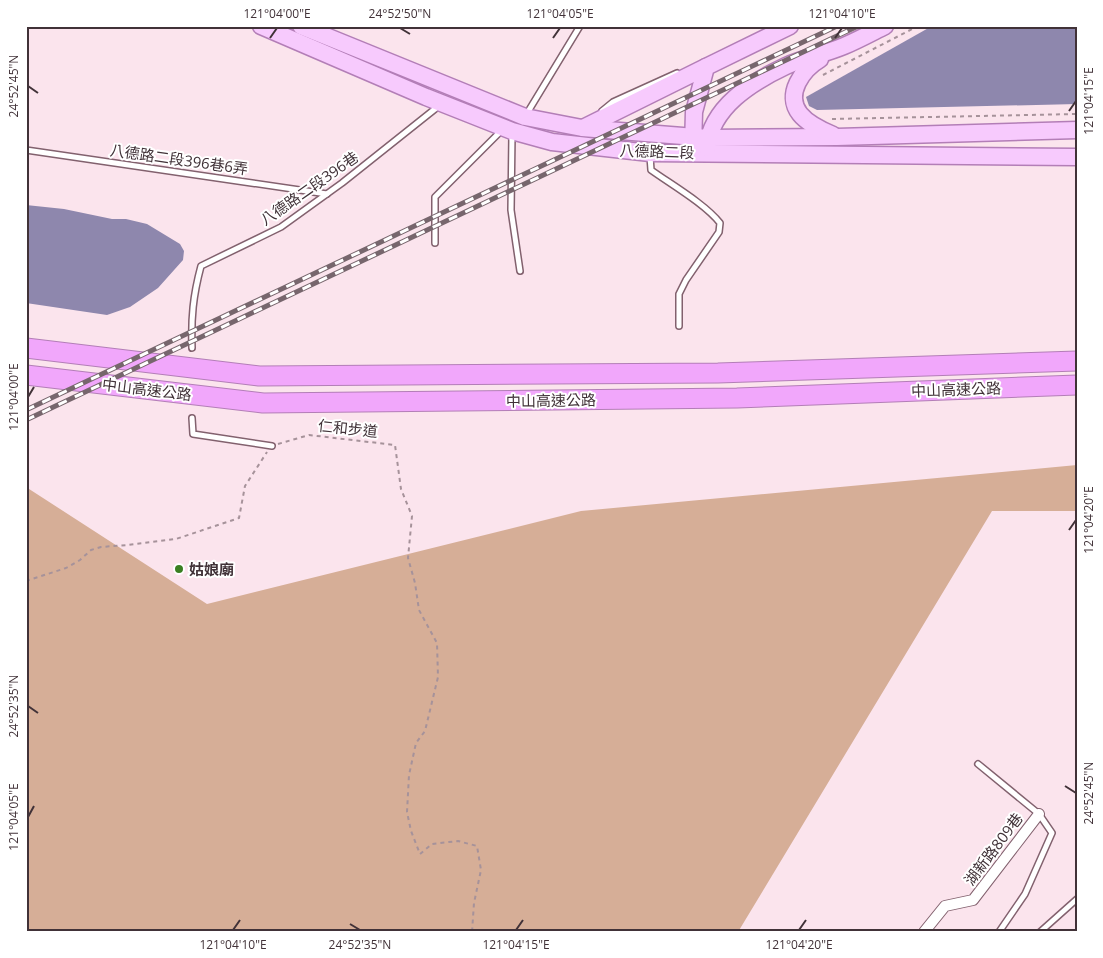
<svg xmlns="http://www.w3.org/2000/svg" width="1103" height="958" font-family="'Open Sans','Noto Sans TC',sans-serif">
  <style>
    .forest { fill: #d6ae97 }
    .water { fill: #8e87ad }
    .lines { fill: none; stroke-linecap: round; stroke-linejoin: round }
    .lane-casing { stroke: #82616e; stroke-width: 8 }
    .street-casing { stroke: #82616e; stroke-width: 12 }
    .primary-casing { stroke: #b37eb7; stroke-width: 19 }
    .highway-casing { stroke: #b37eb7; stroke-width: 21 }
    .path { stroke: #a6929a; stroke-width: 2; stroke-dasharray: 4 4; stroke-linecap: butt }
    .lane { stroke: #fff; stroke-width: 5 }
    .street { stroke: #fff; stroke-width: 10 }
    .primary { stroke: #f7cafd; stroke-width: 16 }
    .highway { stroke: #f1a7fb; stroke-width: 19 }
    .rail-casing { stroke: #77666d; stroke-width: 5 }
    .rail { stroke: #fff; stroke-width: 3; stroke-dasharray: 9; stroke-linecap: butt }
    .ticks { fill: none; stroke: #413238; stroke-width: 2 }
    .poi-dot { fill: #3a7f22; stroke: #fff; stroke-width: 2 }
    .labels { text-anchor: middle; dominant-baseline: central; stroke-width: 4; stroke-linejoin: round; paint-order: stroke }
    .street-label { font-size: 15px; fill: #413238; stroke: #fff }
    .poi-label { font-size: 15px; font-weight: bold; fill: #413238; stroke: #fff; text-anchor: start }
    .neatline { fill: none; stroke: #413238; stroke-width: 2 }
    .ticks-label { font-size: 12px; text-anchor: middle; fill: #413238 }
  </style>
  <rect width="100%" height="100%" fill="#fbe4ed"/>
  <polygon class="forest" points="1077,465 1077,511 992,511 738,932 26,932 26,487 207,604 581,511"/>
  <g class="water">
    <polygon points="932,26 1077,26 1077,104 817,110 809,106 806,97"/>
    <polygon points="26,205 64,209 112,219 126,219 147,224 180,244 184,251 183,260 158,288 130,307 107,315 26,303"/>
  </g>
  <g class="lines">
    <defs>
      <g id="lane">
        <polyline points="602,111 613,102 677,73"/>
        <polyline points="526,115 580,26"/>
        <polyline points="512,134 511,210 520,271"/>
        <polyline points="26,150 327,194"/>
        <path d="M 650,156 L 651,170 C 672,185 705,204 720,223 L 719,232 L 686,280 L 679,294 L 679,326"/>
        <polyline points="435,243 435,197 502,130"/>
        <path d="M 192,348 C 191,318 193,296 201,266 L 281,227 L 342,183 L 440,105"/>
        <polyline points="192,418 193,434 272,446"/>
        <polyline points="978,764 1039,814 1052,833 1025,894 999,932"/>
        <polyline points="1040,932 1077,899"/>
      </g>
      <polyline id="street" points="924,932 945,906 973,900 1039,814"/>
      <g id="primary">
        <polyline points="261,26 426,97 512,131 552,142 650,153 1077,157"/>
        <polyline points="301,26 525,117 582,128 708,138 837,137 1077,130"/>
        <path d="M 820,59 C 803,69 784,94 800,114 C 808,124 821,130 833,135"/>
        <polyline points="583,128 706,67"/>
        <polyline points="693,147 694,112 706,67 790,26"/>
        <path d="M 707,148 C 711,107 752,82 786,66 C 804,58 825,54 844,46 C 858,40 871,33 885,26"/>
      </g>
      <g id="highway">
        <polyline points="26,348 259,376 718,373 1077,361"/>
        <polyline points="26,375 263,403 737,398 1077,385"/>
      </g>
    </defs>
    <use href="#lane" class="lane-casing"/>
    <use href="#street" class="street-casing"/>
    <use href="#primary" class="primary-casing"/>
    <use href="#highway" class="highway-casing"/>
    <g class="path">
      <polyline points="823,75 918,26"/>
      <polyline points="832,119 1077,114"/>
      <polyline points="278,444 309,435 395,445 401,489 412,516 408,558 415,583 419,610 437,643 438,677 425,731 416,743 409,775 407,812 411,831 420,854 432,844 458,841 477,846 481,870 474,903 472,932"/>
      <polyline points="26,581 66,568 80,560 91,550 101,547 128,545 176,539 239,518 245,486 267,452"/>
    </g>
    <use href="#lane" class="lane"/>
    <use href="#street" class="street"/>
    <use href="#primary" class="primary"/>
    <use href="#highway" class="highway"/>
    <defs>
      <g id="rail">
        <polyline points="26,410 837,26"/>
        <polyline points="26,420 858,26"/>
      </g>
    </defs>
    <use href="#rail" class="rail-casing"/>
    <use href="#rail" class="rail"/>
  </g>
  <path class="ticks" d="M 400,28 L 410,34M 270,38 L 277,28M 553,38 L 560,28M 835,38 L 842,28M 28,86 L 38,93M 1069,111 L 1076,101M 28,397 L 34,387M 1069,530 L 1076,520M 28,706 L 38,713M 1065,786 L 1076,793M 28,817 L 34,806M 350,924 L 360,930M 233,930 L 240,920M 516,930 L 523,920M 799,930 L 806,920"/>
  <circle class="poi-dot" cx="179" cy="569" r="5"/>
  <g class="labels">
    <g class="street-label">
      <text transform="translate(657 151) rotate(2)">八德路二段</text>
      <text transform="translate(179 159) rotate(8)">八德路二段396巷6弄</text>
      <text transform="translate(309 188) rotate(-35)">八德路二段396巷</text>
      <text transform="translate(147 389) rotate(7)">中山高速公路</text>
      <text transform="translate(956 389) rotate(-2)">中山高速公路</text>
      <text transform="translate(551 400) rotate(-1)">中山高速公路</text>
      <text transform="translate(348 428) rotate(6)">仁和步道</text>
      <text transform="translate(993 849) rotate(-53)">湖新路809巷</text>
    </g>
    <g class="poi-label">
      <text x="189" y="569">姑娘廟</text>
    </g>
  </g>
  <rect width="1103" height="958" fill="none" stroke="#ffffff" stroke-width="55"/>
  <rect x="28" y="28" width="1048" height="902" class="neatline"/>
  <g class="ticks-label">
    <text x="277" y="18">121°04'00"E</text>
    <text x="400" y="18">24°52'50"N</text>
    <text x="560" y="18">121°04'05"E</text>
    <text x="842" y="18">121°04'10"E</text>
    <text transform="translate(14 86) rotate(-90)" y="4">24°52'45"N</text>
    <text transform="translate(1089 101) rotate(-90)" y="4">121°04'15"E</text>
    <text transform="translate(14 397) rotate(-90)" y="4">121°04'00"E</text>
    <text transform="translate(1089 520) rotate(-90)" y="4">121°04'20"E</text>
    <text transform="translate(14 706) rotate(-90)" y="4">24°52'35"N</text>
    <text transform="translate(1089 793) rotate(-90)" y="4">24°52'45"N</text>
    <text transform="translate(14 817) rotate(-90)" y="4">121°04'05"E</text>
    <text x="233" y="949">121°04'10"E</text>
    <text x="360" y="949">24°52'35"N</text>
    <text x="516" y="949">121°04'15"E</text>
    <text x="799" y="949">121°04'20"E</text>
  </g>
</svg>
